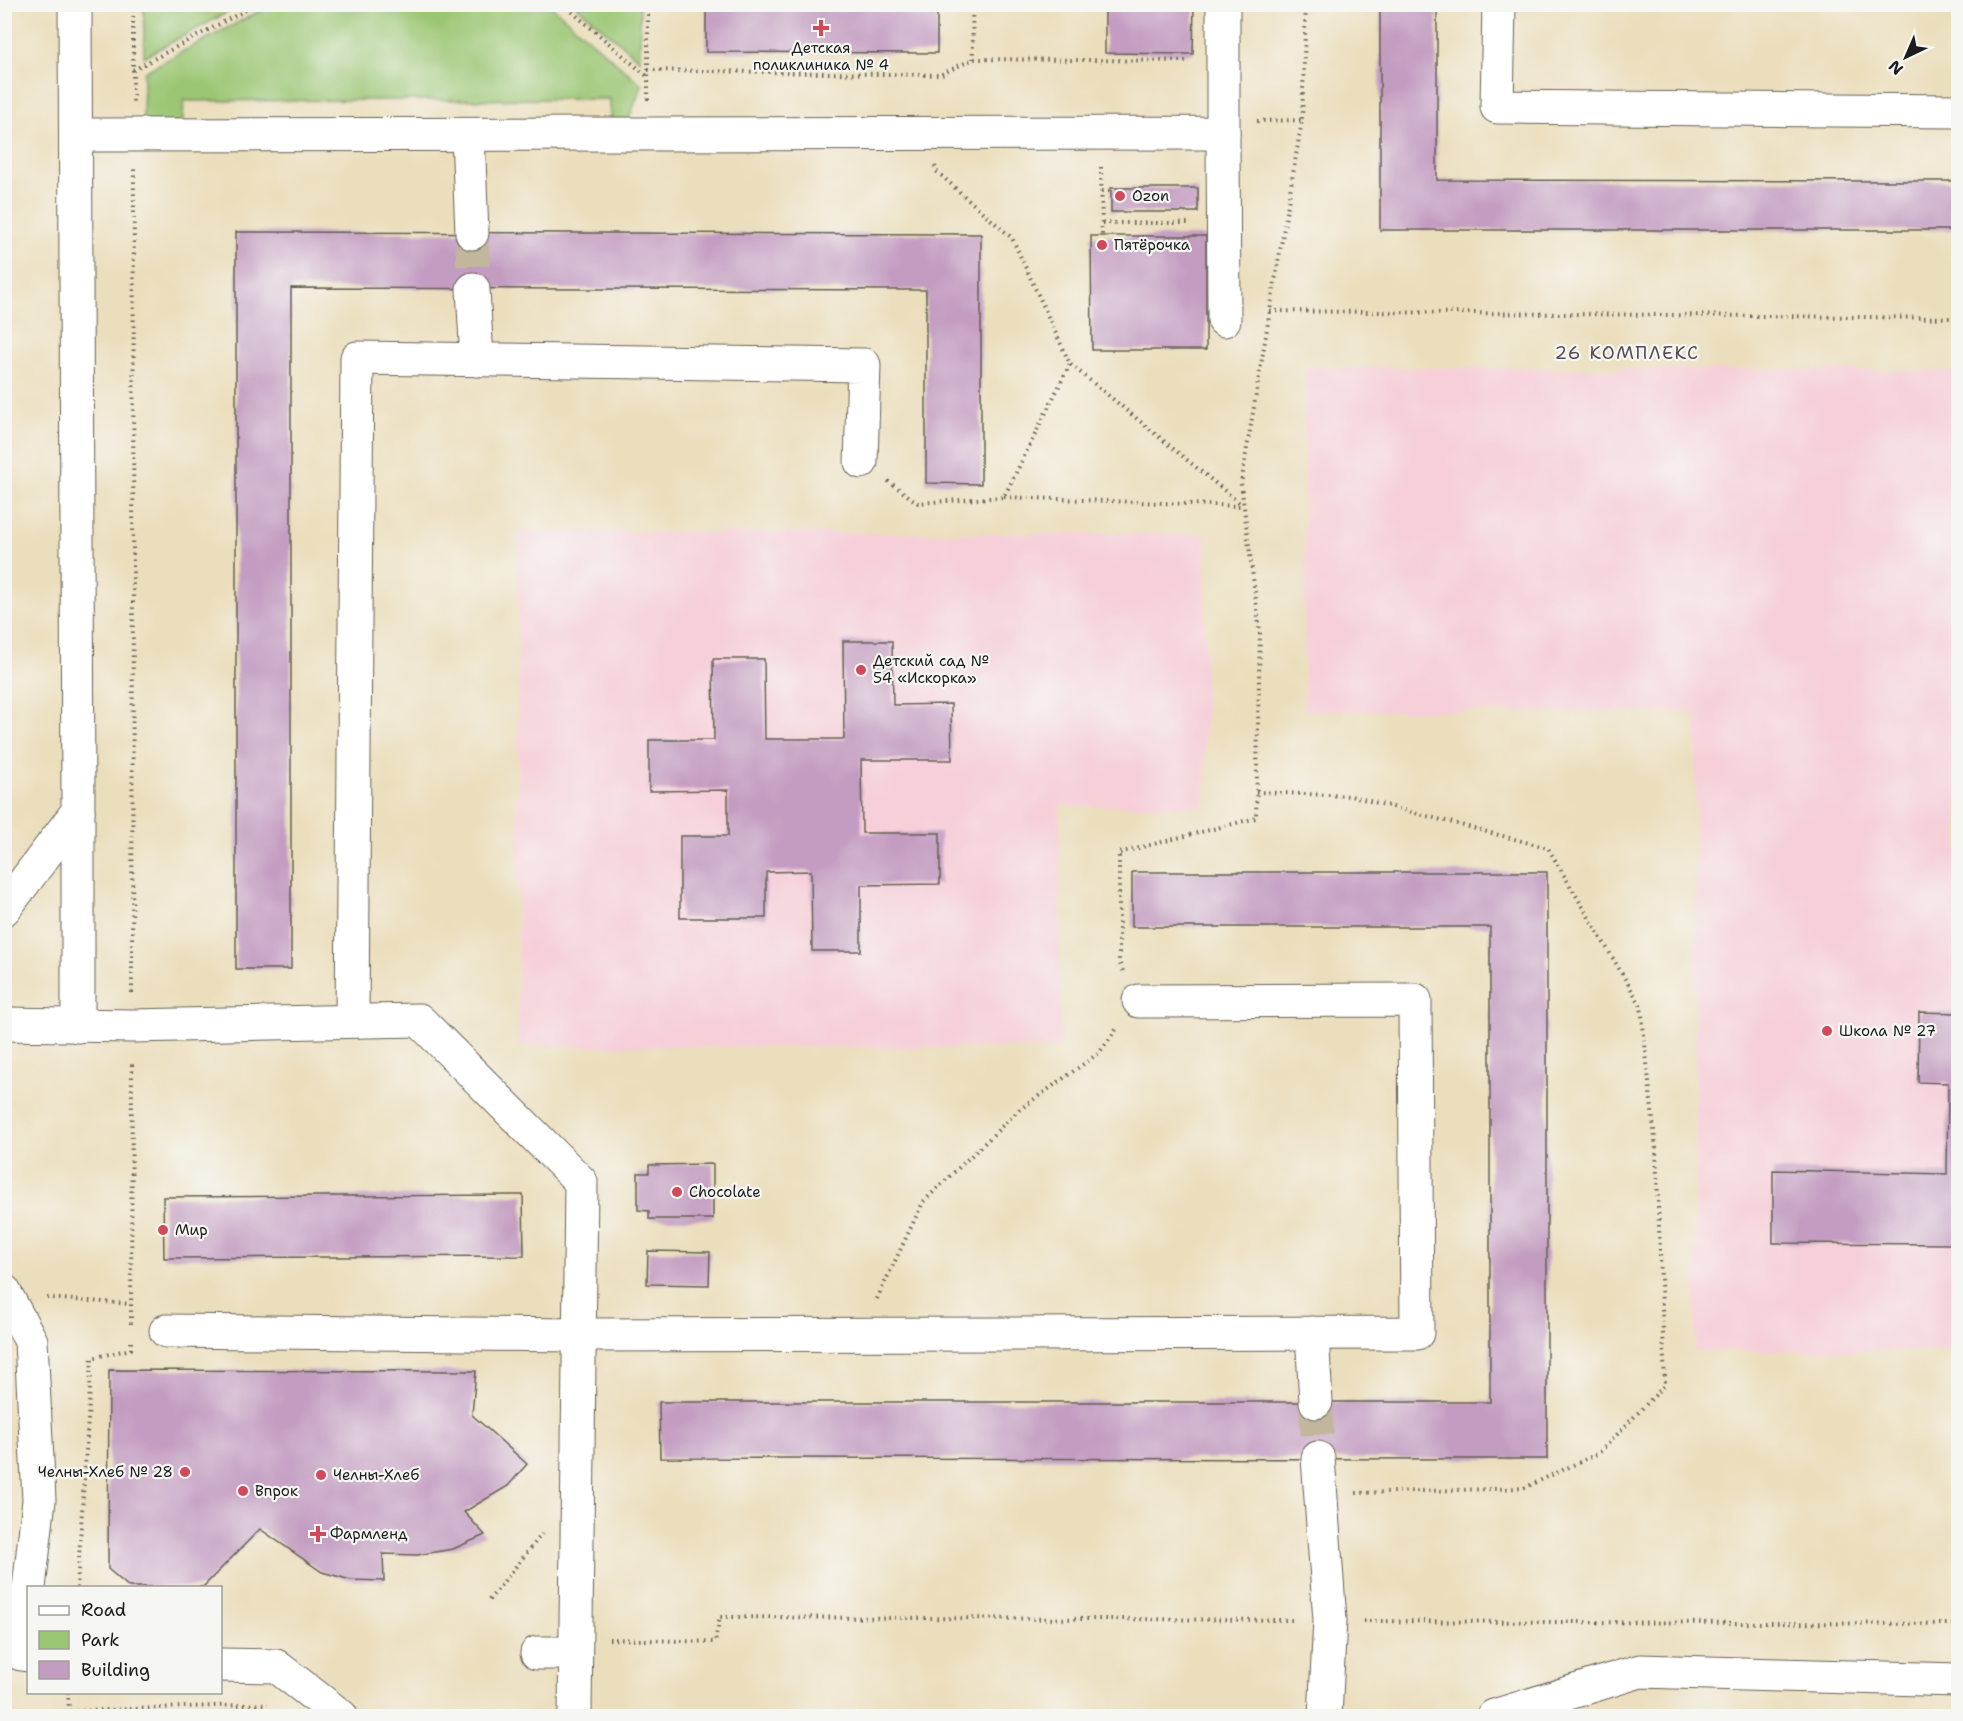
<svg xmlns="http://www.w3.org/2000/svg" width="1963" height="1721" font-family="'Shantell Sans',sans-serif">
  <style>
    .built { fill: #f6cfd9 }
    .green { fill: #9bc673; stroke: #5c7148; stroke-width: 1.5 }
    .building { fill: #c39cc1 }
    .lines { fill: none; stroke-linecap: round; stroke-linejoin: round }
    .minor-tunnel { stroke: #c2b79c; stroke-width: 33; stroke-dasharray: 33 16; stroke-linecap: butt }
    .minor-casing { stroke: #646054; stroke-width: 35 }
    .path { stroke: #646054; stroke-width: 4; stroke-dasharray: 1.5 4.5; stroke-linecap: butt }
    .minor { stroke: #fff; stroke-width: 33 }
    .poi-dot { fill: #d1495b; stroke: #f6f6f2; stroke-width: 2 }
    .labels { text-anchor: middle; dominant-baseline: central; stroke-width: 4.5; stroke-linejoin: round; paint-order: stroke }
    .poi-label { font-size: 15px; fill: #1c1c1c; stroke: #f6f6f2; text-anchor: start }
    .quarter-label { font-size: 18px; letter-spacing: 1.5px; fill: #564956; stroke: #f6f6f2 }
  </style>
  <rect width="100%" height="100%" fill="#f6f6f2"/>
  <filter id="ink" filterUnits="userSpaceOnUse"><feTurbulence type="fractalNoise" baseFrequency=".0167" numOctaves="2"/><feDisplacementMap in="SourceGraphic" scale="12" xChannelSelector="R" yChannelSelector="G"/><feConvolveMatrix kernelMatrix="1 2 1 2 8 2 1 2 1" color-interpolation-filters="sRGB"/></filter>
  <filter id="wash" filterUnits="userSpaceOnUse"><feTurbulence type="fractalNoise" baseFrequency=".008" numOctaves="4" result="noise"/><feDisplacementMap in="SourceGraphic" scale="24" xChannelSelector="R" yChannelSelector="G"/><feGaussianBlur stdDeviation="1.35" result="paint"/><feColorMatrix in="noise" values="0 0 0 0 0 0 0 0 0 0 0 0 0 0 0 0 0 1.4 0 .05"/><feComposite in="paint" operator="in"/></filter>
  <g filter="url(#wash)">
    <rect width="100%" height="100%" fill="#ebdebc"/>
    <g class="built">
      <polygon points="1305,367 1958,371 1958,1351 1695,1351 1696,712 1304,711"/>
      <polygon points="518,532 1205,534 1205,807 1060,806 1060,1048 518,1046"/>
    </g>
    <g class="green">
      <polygon points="144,5 144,4 241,5 144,57"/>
      <polygon points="271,5 550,5 642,85 626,126 611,128 610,99 184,101 182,129 143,128 144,72"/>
      <polygon points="575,5 640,5 640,60"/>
    </g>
    <g id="blocks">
      <g class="building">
        <polygon points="706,4 937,4 937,53 706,52"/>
        <polygon points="1105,4 1194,4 1193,54 1105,53"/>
        <polygon points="1380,4 1437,4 1437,180 1958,181 1958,230 1380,230"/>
        <rect x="1111" y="188" width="87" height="24"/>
        <polygon points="236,232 981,234 981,484 926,483 926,290 291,288 291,969 236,969"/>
        <polygon points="1091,236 1206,236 1206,350 1092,350"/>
        <polygon points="843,641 892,641 893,705 951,704 952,760 861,760 862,833 940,833 940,884 861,885 861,951 812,951 811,871 766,872 766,918 680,918 680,836 728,836 728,790 649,791 649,740 714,740 713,659 764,659 765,739 844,739"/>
        <polygon points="1132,872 1547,872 1547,1459 660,1458 659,1402 1490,1402 1490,927 1132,927"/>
        <polygon points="1919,1012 1958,1013 1958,1244 1773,1243 1773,1170 1947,1174 1948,1083 1918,1082"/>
        <polygon points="713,1164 713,1219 649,1219 649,1211 638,1210 638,1173 649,1173 649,1165"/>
        <polygon points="523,1195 524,1256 164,1258 163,1197"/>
        <polygon points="648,1251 710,1252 709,1285 647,1284"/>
        <polygon points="109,1370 476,1371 472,1415 527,1464 508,1486 464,1512 485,1535 453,1549 417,1555 383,1554 384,1581 351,1580 322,1572 260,1529 203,1587 129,1587 108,1569"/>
      </g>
    </g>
  </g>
  <g filter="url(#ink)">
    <use href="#blocks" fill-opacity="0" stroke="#646054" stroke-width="1.5"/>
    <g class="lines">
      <g class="minor-tunnel">
        <polyline points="472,233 473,289"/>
        <polyline points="1316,1402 1318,1458"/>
      </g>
      <defs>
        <g id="minor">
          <polyline points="1499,4 1497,107 1958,111"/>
          <polyline points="1223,133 1224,320"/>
          <polyline points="76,135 1223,133 1223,4"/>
          <polyline points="468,135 472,233"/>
          <polyline points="473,289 477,360"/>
          <polyline points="4,909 78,811 75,4"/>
          <polyline points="352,1020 357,358 864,365 861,462"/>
          <polyline points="4,1024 132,1026 419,1020 581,1182 575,1716"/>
          <polyline points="78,1026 78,811"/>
          <polyline points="4,1291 31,1341 39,1500 29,1588"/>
          <polyline points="166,1331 580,1335 1417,1333 1415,1000 1139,1001"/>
          <polyline points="1312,1333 1316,1402"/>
          <polyline points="1318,1458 1330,1620 1325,1716"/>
          <polyline points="28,1590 21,1654 28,1655"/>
          <polyline points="537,1653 575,1653"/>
          <polyline points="220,1665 276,1666 341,1716"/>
          <polyline points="1494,1716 1640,1671 1958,1680"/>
        </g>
      </defs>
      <use href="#minor" class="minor-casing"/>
      <g class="path">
        <polyline points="133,4 133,102"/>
        <polyline points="563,4 648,77"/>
        <polyline points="972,4 973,59"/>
        <polyline points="133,70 257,4"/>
        <polyline points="648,70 940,75 973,59 1190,61"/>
        <polyline points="648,100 648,4"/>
        <polyline points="1257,121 1302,120"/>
        <polyline points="935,166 936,171 1012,238 1070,364 1242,505"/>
        <polyline points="1101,167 1102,236"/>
        <polyline points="1102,191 1111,191"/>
        <polyline points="1102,223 1190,223"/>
        <polyline points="1270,311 1958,318"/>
        <polyline points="888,481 918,503 1004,497 1070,364"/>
        <polyline points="1004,497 1241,506"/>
        <polyline points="1256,792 1351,796 1548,848 1641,1006 1656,1149 1665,1385 1599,1453 1524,1488 1356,1493"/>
        <polyline points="1123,971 1119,962 1119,853 1256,818 1260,632 1241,484 1302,120 1306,4"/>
        <polyline points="132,993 134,169"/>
        <polyline points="47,1298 131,1304"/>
        <polyline points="877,1299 923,1202 1019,1110 1099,1053 1118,1027"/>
        <polyline points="131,1324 132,1061"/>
        <polyline points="77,1588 92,1358 131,1349 131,1340"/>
        <polyline points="489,1600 542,1534"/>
        <polyline points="1363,1621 1958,1624"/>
        <polyline points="609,1639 715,1642 720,1617 1296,1620"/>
        <polyline points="68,1692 69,1711"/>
        <polyline points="4,1710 52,1712 268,1704"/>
      </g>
      <use href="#minor" class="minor"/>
    </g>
  </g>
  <g class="poi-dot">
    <path d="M818 19h6v6h6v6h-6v6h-6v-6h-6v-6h6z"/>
    <circle cx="1120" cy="196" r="6"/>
    <circle cx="1102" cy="245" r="6"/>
    <circle cx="861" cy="670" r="6"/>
    <circle cx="1827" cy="1031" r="6"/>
    <circle cx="677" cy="1192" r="6"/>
    <circle cx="163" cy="1230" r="6"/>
    <circle cx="185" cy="1472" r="6"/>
    <circle cx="321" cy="1475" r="6"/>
    <circle cx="243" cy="1491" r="6"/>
    <path d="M315 1525h6v6h6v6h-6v6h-6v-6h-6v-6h6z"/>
  </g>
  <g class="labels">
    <g class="poi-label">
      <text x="821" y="48" text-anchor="middle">Детская<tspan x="821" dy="17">поликлиника № 4</tspan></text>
      <text x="1132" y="196">Ozon</text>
      <text x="1114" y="245">Пятёрочка</text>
      <text x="873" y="661">Детский сад №<tspan x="873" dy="17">54 «Искорка»</tspan></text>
      <text x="1839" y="1031">Школа № 27</text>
      <text x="689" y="1192">Chocolate</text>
      <text x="175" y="1230">Мир</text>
      <text x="173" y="1472" text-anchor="end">Челны-Хлеб № 28</text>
      <text x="333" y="1475">Челны-Хлеб</text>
      <text x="255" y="1491">Впрок</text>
      <text x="330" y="1534">Фармленд</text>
    </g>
    <g class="quarter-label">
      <text x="1627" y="353">26 КОМПЛЕКС</text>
    </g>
  </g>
  <rect width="1963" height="1721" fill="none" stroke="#f6f6f2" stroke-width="24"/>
  <rect x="27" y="1586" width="195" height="108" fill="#f6f6f2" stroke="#9f9f9c" stroke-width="1.5"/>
  <rect x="39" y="1606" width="30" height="9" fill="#ffffff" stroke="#9f9f9c" stroke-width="1.5"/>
  <text x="81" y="1616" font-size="18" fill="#1c1c1c">Road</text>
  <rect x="39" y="1631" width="30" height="18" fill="#9bc673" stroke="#9f9f9c" stroke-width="1.5"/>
  <text x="81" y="1646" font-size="18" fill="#1c1c1c">Park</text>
  <rect x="39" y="1661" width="30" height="18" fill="#c39cc1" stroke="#9f9f9c" stroke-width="1.5"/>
  <text x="81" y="1676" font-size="18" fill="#1c1c1c">Building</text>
  <g transform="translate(1906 57) rotate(224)" stroke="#f6f6f2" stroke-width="4.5" paint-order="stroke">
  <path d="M0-4.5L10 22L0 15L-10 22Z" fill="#1c1c1c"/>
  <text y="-9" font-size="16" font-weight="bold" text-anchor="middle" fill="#1c1c1c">N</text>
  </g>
</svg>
